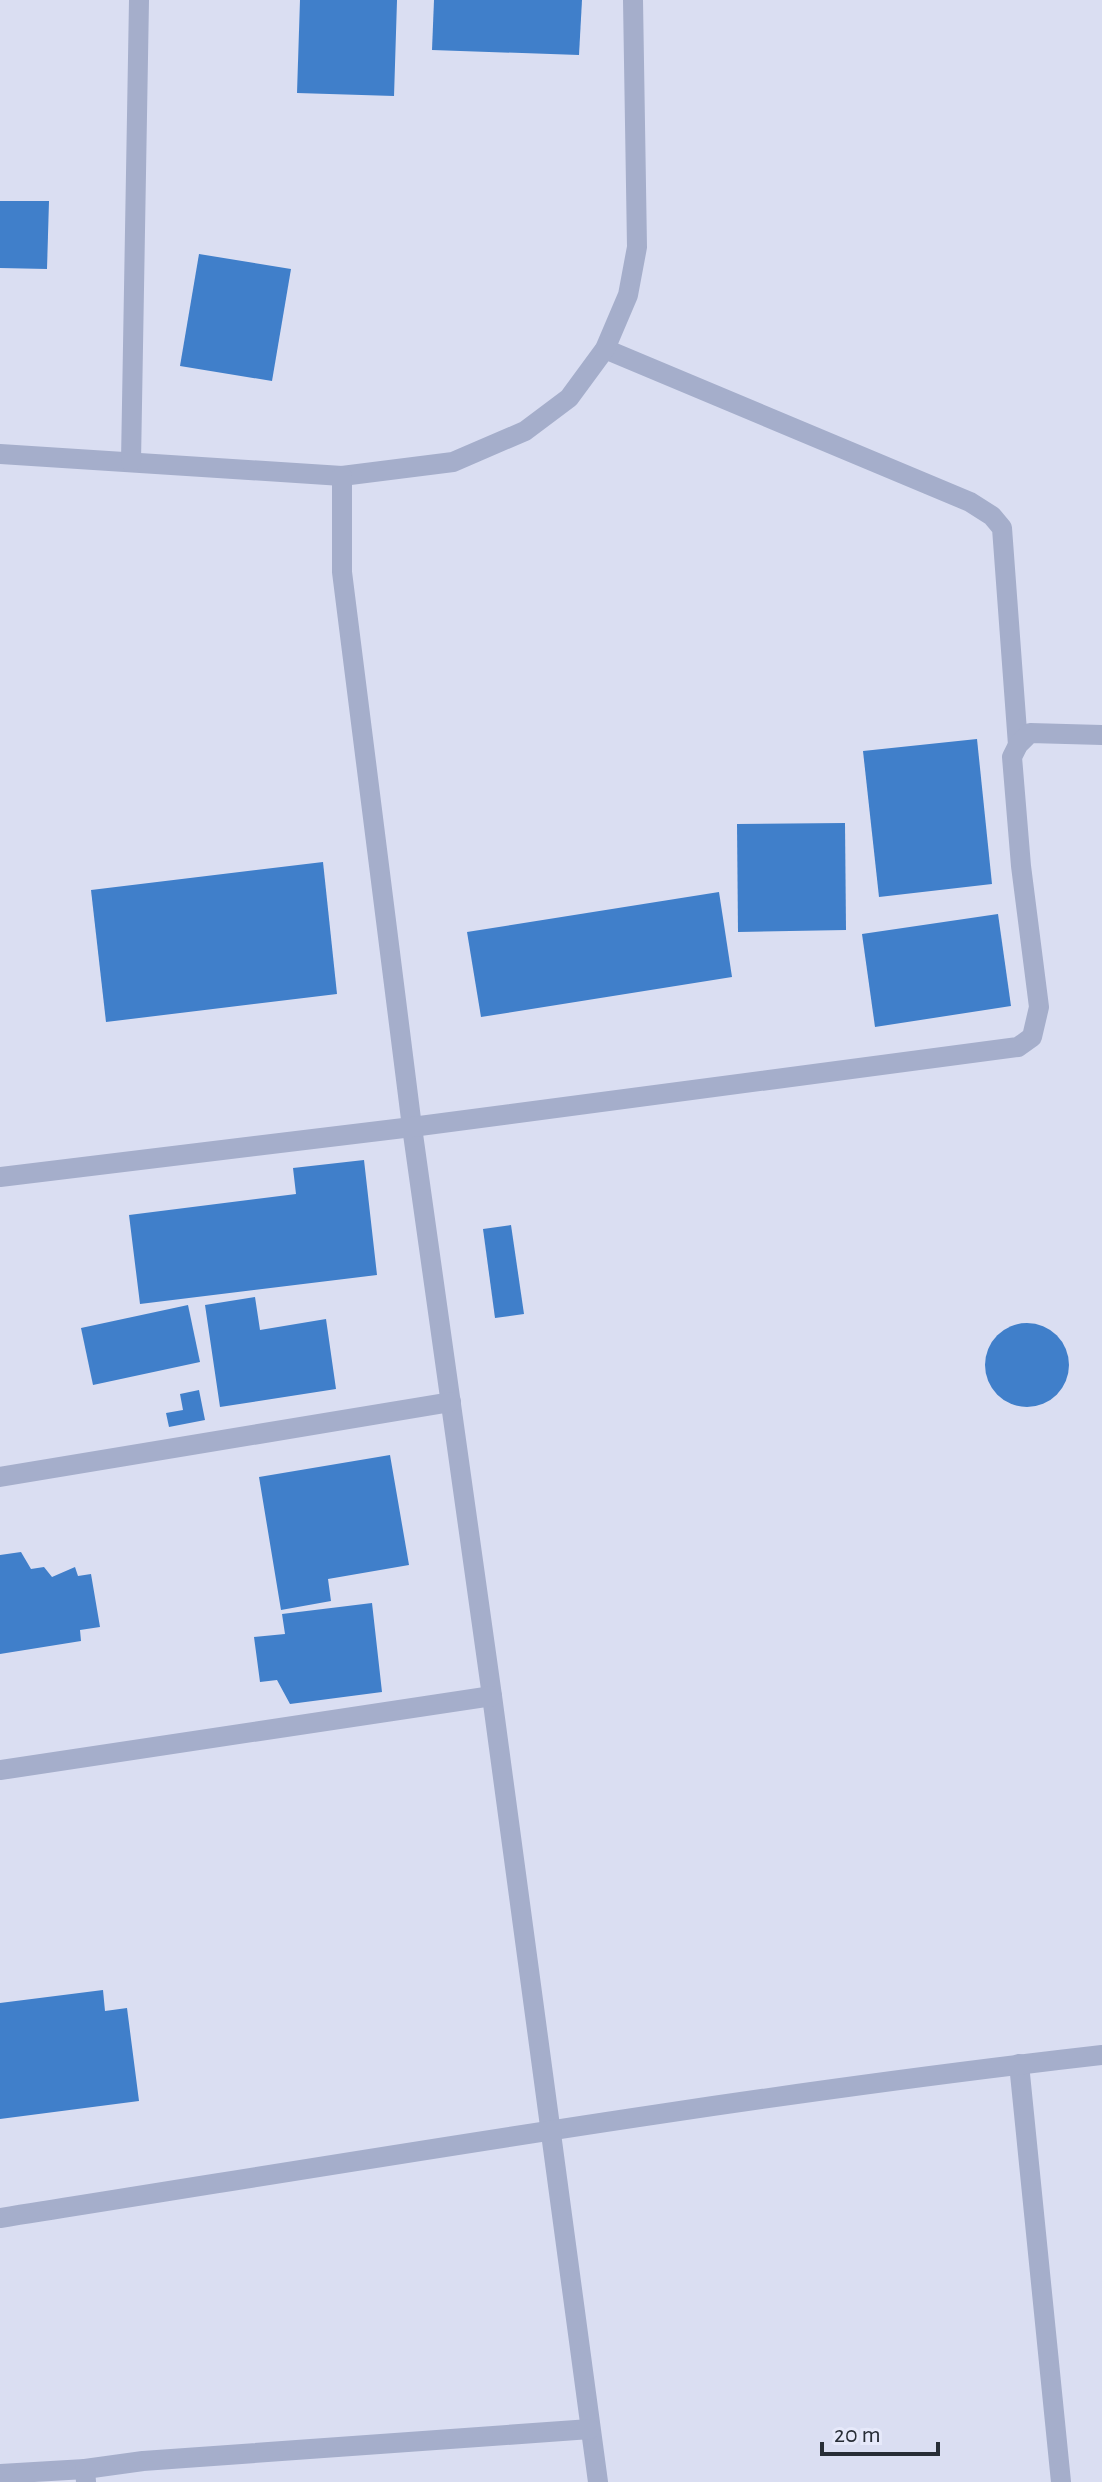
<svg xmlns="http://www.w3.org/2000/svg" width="1102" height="2482" font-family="'Alegreya Sans',sans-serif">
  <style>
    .building { fill: #407fca }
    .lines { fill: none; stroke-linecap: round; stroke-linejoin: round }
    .minor { stroke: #a5aecb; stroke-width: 20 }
  </style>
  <rect width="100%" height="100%" fill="#dadef2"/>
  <g class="building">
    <polygon points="300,0 397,0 394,96 297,93"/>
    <polygon points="434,0 582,0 579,55 432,50"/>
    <polygon points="0,201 49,201 47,269 0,268"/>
    <polygon points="199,254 291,269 272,381 180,366"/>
    <polygon points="977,739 992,884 879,897 863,751"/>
    <polygon points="845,823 846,930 738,932 737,824"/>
    <polygon points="323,862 337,994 106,1022 91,890"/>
    <polygon points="719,892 732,977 481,1017 467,932"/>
    <polygon points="998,914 1011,1006 875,1027 862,934"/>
    <polygon points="364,1160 377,1275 140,1304 129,1215 296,1194 293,1168"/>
    <polygon points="511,1225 524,1314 495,1318 483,1229"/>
    <polygon points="255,1297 260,1330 326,1319 336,1389 220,1407 205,1305"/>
    <polygon points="188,1305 200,1362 93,1385 81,1328"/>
    <circle cx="1027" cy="1365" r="42"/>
    <polygon points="199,1390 205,1420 169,1427 166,1413 183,1410 180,1394"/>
    <polygon points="390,1455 409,1565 328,1579 331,1601 281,1610 259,1477"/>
    <polygon points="21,1552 31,1569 44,1567 52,1577 75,1567 78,1576 91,1574 100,1627 80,1630 81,1641 0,1654 0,1555"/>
    <polygon points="372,1603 382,1692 290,1704 277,1680 260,1682 254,1637 285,1634 282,1614"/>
    <polygon points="103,1990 105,2011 127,2008 139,2101 0,2119 0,2003"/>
  </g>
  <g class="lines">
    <g class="minor">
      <polyline points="605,349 970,502 992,516 1002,528 1018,745"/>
      <polyline points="0,454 342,476 453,462 525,431 569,398 605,349 628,295 637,247 633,0"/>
      <polyline points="131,462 139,0"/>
      <polyline points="342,476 342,572 412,1127 492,1696 598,2482"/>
      <polyline points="0,1177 412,1127 1018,1047 1032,1037 1039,1007 1021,866 1012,757 1018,745 1030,733 1102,735"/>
      <polyline points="0,1477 451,1402"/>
      <polyline points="0,1770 492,1696"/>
      <polyline points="1019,2064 1061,2482"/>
      <path d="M 0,2218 C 367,2160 733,2097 1102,2055"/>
      <polyline points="0,2474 85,2469"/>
      <polyline points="86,2482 85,2469 143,2461 590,2429"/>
    </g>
  </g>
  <path d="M822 2442v12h116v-12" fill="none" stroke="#272d36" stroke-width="4"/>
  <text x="834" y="2442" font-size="24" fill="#272d36" stroke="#e6e9fa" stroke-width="6" paint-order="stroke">20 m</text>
</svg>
